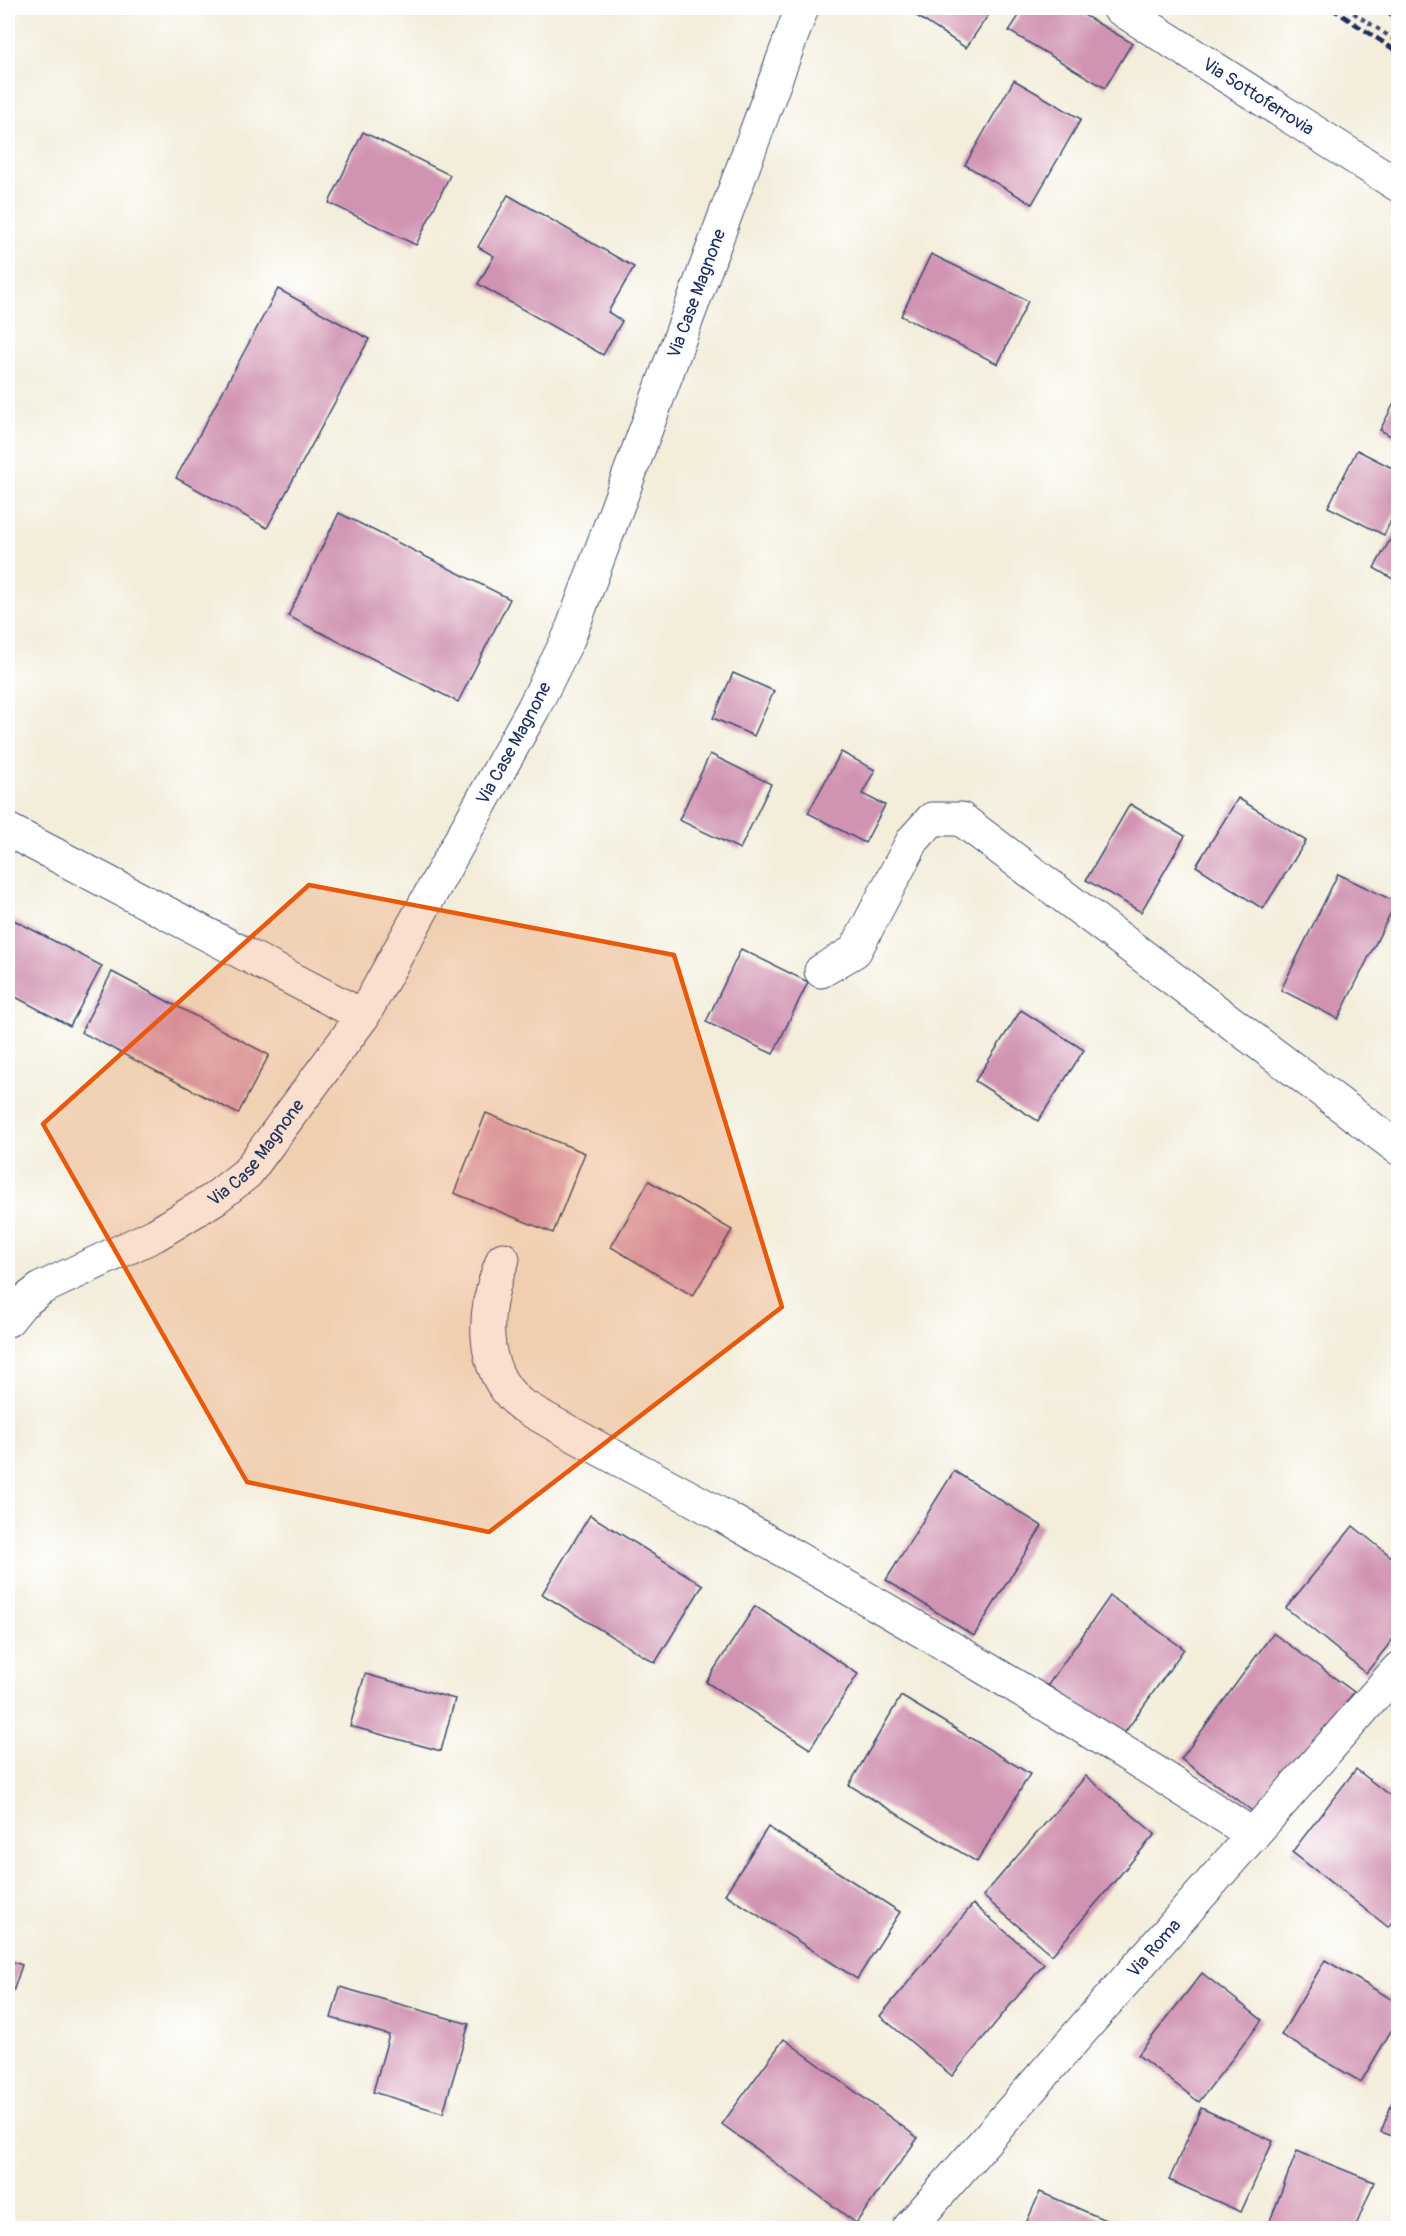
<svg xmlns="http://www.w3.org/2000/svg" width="1406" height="2236" font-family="Pangolin,sans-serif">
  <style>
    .building { fill: #d093b1 }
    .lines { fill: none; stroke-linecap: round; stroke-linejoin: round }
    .street-casing { stroke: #3b4c71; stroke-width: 35 }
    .secondary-casing { stroke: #3b4c71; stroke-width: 35 }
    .path { stroke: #3b4c71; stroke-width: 4; stroke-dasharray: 4.5 4.5; stroke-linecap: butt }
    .street { stroke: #fff; stroke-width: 33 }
    .secondary { stroke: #fff; stroke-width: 33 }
    .rail { stroke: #1b2f5e; stroke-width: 4.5; stroke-dasharray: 9 4.5; stroke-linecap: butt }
    .marked { fill: #e8590c; fill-opacity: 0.2; stroke: #e8590c; stroke-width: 4.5; stroke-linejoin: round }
    .labels { text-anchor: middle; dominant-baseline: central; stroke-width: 4.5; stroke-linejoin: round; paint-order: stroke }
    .street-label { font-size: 18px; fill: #1b2f5e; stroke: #fff }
  </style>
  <rect width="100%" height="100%" fill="#fff"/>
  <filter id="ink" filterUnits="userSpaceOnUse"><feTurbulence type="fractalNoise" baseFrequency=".0167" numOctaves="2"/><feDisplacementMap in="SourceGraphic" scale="12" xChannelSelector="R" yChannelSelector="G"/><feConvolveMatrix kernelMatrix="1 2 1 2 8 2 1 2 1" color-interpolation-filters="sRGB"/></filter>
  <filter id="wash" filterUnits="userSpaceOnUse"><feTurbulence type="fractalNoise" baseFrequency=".008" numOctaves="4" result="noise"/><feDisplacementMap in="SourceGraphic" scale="24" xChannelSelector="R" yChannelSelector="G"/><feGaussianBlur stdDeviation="1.35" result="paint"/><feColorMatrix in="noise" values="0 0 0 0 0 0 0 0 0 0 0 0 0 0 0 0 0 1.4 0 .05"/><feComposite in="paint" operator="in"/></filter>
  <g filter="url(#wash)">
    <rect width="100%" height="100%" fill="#f3edda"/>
    <g id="blocks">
      <g class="building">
        <polygon points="920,8 993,8 966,48 915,15"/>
        <polygon points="1024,8 1072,8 1132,43 1105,88 1009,31"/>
        <polygon points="1014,80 1081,119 1032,204 965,165"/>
        <polygon points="363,132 450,175 416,245 329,203"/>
        <polygon points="508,195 634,267 608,312 622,321 603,355 478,284 494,256 478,247"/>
        <polygon points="931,254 1028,301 998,364 901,316"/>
        <polygon points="278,289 369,339 267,528 176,478"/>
        <polygon points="1398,396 1398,440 1380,430"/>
        <polygon points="1357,450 1398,471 1398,506 1384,535 1328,507"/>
        <polygon points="339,513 510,599 458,702 288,616"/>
        <polygon points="1398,526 1398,582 1374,568"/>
        <polygon points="733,673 774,691 754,736 713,718"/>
        <polygon points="841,752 875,770 862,794 885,805 865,843 808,813"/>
        <polygon points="710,754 771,784 740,849 679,820"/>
        <polygon points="1238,798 1306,841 1263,909 1196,866"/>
        <polygon points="1130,804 1185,836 1141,912 1086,880"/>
        <polygon points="1338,874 1396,902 1338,1019 1281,990"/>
        <polygon points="8,917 102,966 70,1026 8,993"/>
        <polygon points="741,949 808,982 773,1054 706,1022"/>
        <polygon points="112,972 269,1055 238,1114 81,1032"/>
        <polygon points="1021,1010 1084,1050 1038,1121 975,1081"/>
        <polygon points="486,1113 585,1153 553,1233 454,1193"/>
        <polygon points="649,1181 732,1230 693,1296 611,1247"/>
        <polygon points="954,1471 1042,1526 974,1636 886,1580"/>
        <polygon points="590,1515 703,1585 655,1663 542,1594"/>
        <polygon points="1353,1526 1398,1562 1398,1633 1366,1673 1286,1608"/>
        <polygon points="1110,1596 1184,1649 1121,1738 1048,1685"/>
        <polygon points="755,1606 858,1674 810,1749 706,1682"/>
        <polygon points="1273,1633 1354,1692 1262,1818 1181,1759"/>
        <polygon points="365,1674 455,1699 441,1751 350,1726"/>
        <polygon points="901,1696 1030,1774 977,1862 849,1785"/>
        <polygon points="1356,1769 1398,1802 1398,1914 1388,1927 1292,1852"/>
        <polygon points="1086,1776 1155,1834 1052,1955 983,1896"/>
        <polygon points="768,1827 900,1912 857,1979 725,1894"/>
        <polygon points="973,1904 1044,1964 952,2076 880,2016"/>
        <polygon points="8,1960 22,1965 8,2007"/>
        <polygon points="1325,1960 1398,2003 1398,2019 1361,2082 1281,2035"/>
        <polygon points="1202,1973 1262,2020 1199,2102 1138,2055"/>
        <polygon points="340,1987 469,2024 443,2113 373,2092 389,2035 331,2018"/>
        <polygon points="784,2039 918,2138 856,2223 722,2124"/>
        <polygon points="1398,2087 1398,2138 1381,2132"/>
        <polygon points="1201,2108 1273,2141 1241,2212 1169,2180"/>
        <polygon points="1297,2151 1374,2182 1355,2228 1275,2228 1268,2226"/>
        <polygon points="1040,2192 1124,2228 1024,2228"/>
      </g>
    </g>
  </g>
  <g filter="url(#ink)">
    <use href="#blocks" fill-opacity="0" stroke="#3b4c71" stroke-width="1.5"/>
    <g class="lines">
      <defs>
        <g id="street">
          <path id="s1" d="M 1119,8 L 1398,185"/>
          <polyline points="8,830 363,1016"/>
          <polyline points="821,971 855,951 913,840 932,819 961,819 1398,1148"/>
          <path d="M 503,1259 C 483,1307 477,1367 520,1404 C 588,1445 661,1480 730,1520 C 907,1621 1083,1723 1253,1835"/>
          <path id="s2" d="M 8,1320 L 21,1304 L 42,1288 L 155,1235 L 214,1199 L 247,1173 L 363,1016 L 533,709 L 569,637 L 802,8"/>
        </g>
        <g id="secondary">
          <path id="s3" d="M 909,2228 L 1398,1669"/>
        </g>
      </defs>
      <use href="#street" class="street-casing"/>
      <use href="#secondary" class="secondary-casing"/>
      <g class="path">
        <polyline points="1346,8 1398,42"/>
        <polyline points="1381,8 1398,19"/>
      </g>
      <use href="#street" class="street"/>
      <use href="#secondary" class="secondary"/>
      <polyline class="rail" points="1331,8 1398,52"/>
    </g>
  </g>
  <path class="marked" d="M 309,885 L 674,955 L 782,1307 L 489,1532 L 247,1482 L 43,1124 Z"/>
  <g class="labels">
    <g class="street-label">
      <text stroke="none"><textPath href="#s1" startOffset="165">Via Sottoferrovia</textPath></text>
      <text stroke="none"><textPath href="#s2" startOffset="1276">Via Case Magnone</textPath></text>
      <text stroke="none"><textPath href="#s2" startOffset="790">Via Case Magnone</textPath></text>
      <text stroke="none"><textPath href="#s2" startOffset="304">Via Case Magnone</textPath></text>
      <text stroke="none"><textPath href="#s3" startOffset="372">Via Roma</textPath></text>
    </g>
  </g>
  <rect width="1406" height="2236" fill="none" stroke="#fff" stroke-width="30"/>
</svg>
